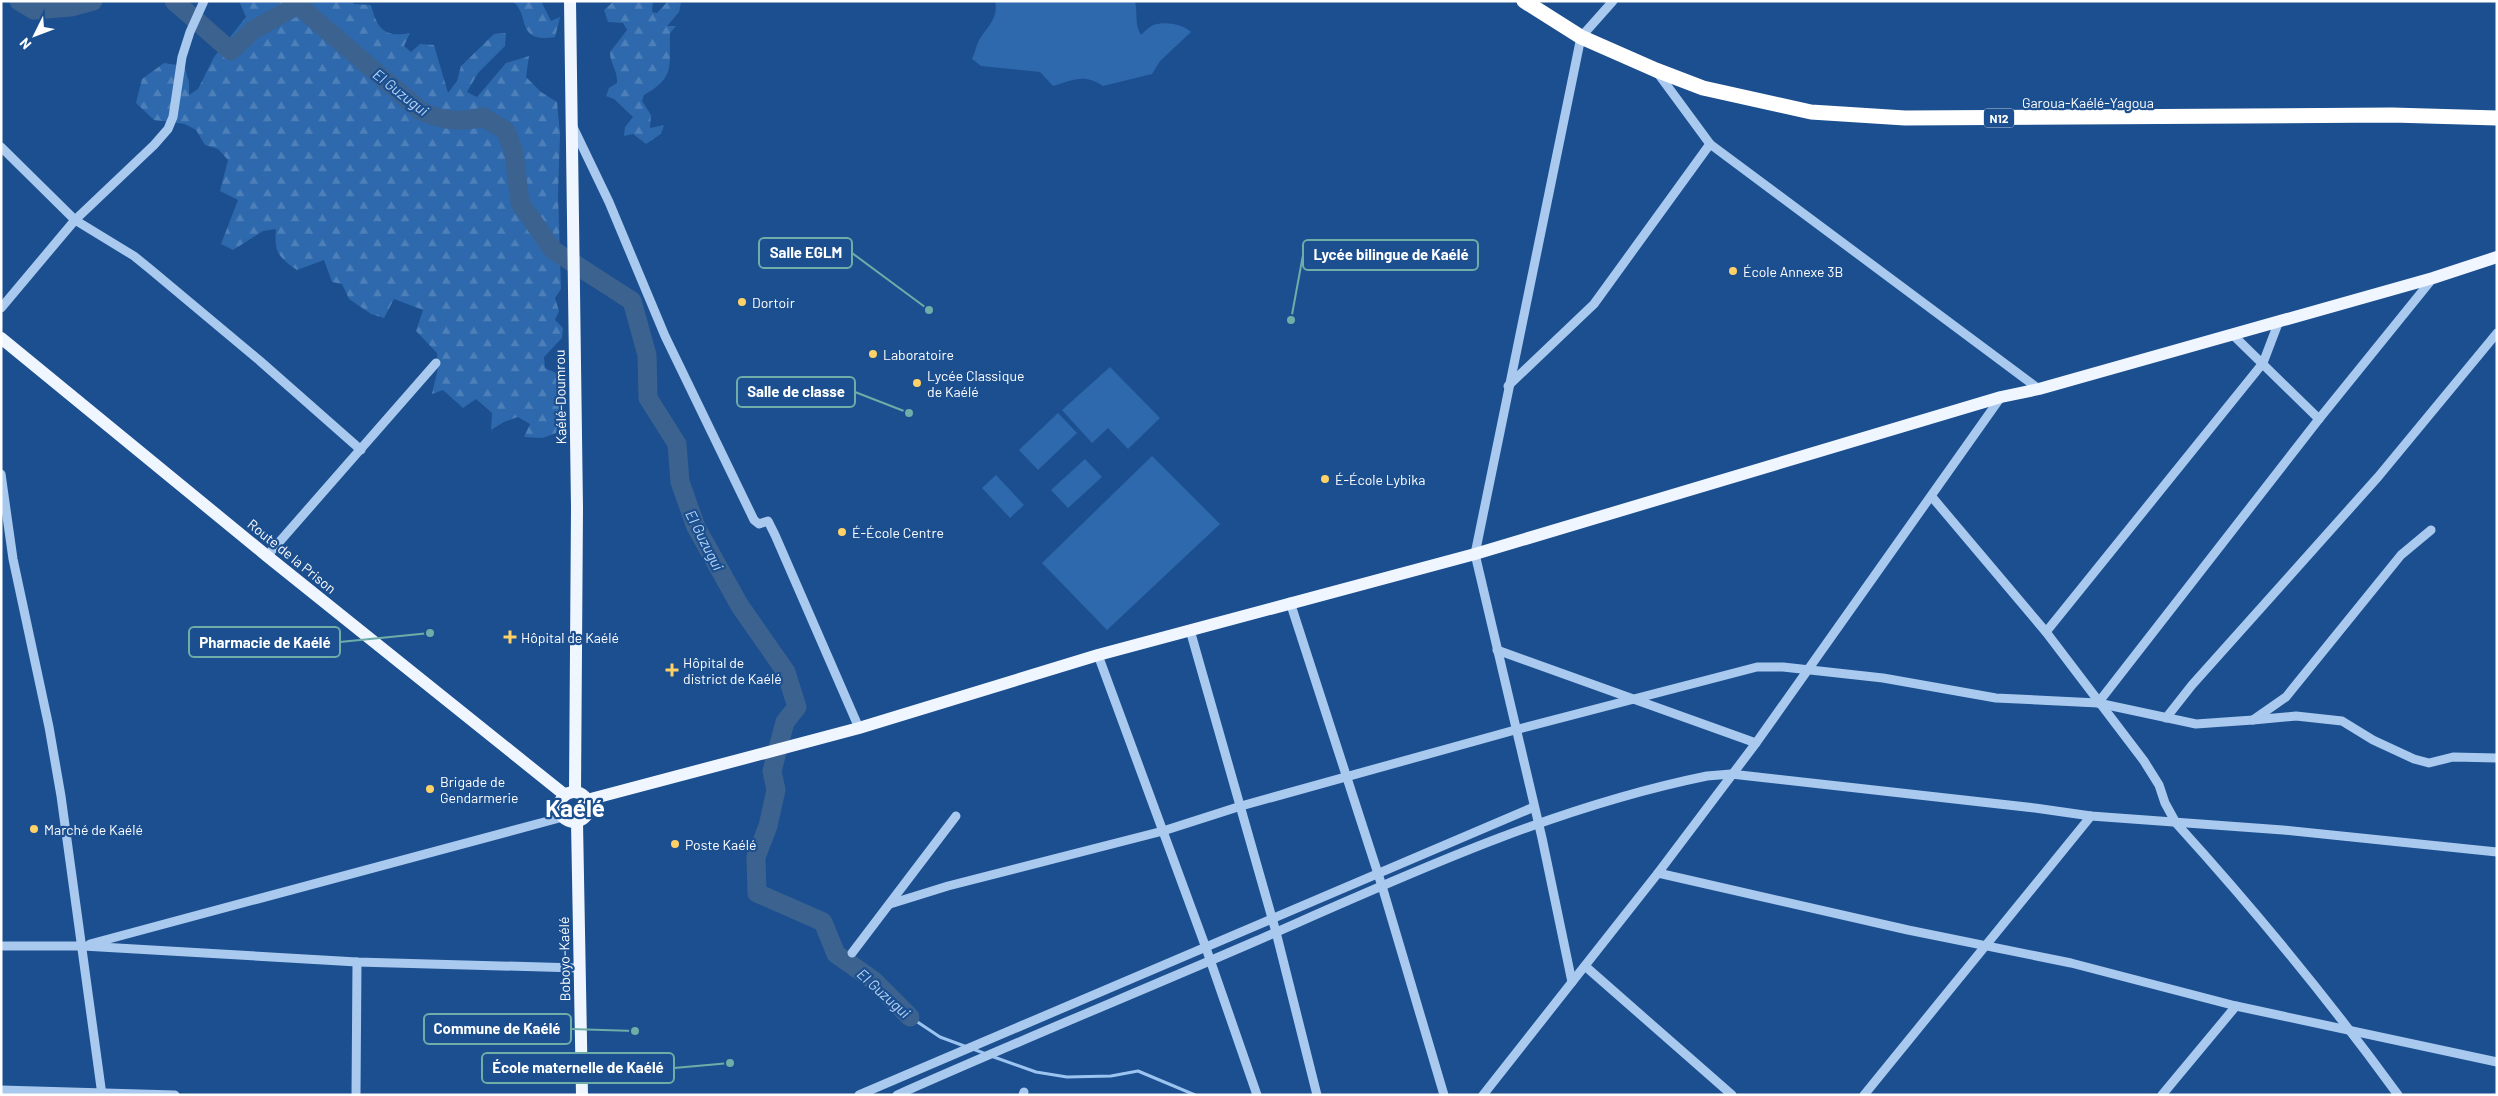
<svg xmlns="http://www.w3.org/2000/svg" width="2498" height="1096" font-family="Barlow,sans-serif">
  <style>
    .grass { fill: #2e69ad }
    .forest { fill: url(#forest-firs) }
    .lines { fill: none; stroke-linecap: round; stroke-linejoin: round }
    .stream { stroke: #9cc4f0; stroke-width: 3 }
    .river { stroke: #3c6290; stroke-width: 19 }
    .minor { stroke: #a9c9ee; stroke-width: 9 }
    .major { stroke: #f0f6ff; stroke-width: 12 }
    .highway { stroke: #fff; stroke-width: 15 }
    .poi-dot { fill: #ffd166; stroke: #1b4f8f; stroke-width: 2 }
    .labels { text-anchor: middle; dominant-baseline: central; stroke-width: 4.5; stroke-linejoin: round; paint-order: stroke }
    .shield { fill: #1b4f8f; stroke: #bbcadd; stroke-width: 1 }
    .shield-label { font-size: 12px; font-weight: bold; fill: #fff }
    .street-label { font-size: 14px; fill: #fff; stroke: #1b4f8f }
    .poi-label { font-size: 14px; fill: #fff; stroke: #1b4f8f; text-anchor: start }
    .water-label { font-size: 15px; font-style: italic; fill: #b5d3f5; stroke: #1b4f8f }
    .town-label { font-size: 24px; font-weight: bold; fill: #fff; stroke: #1b4f8f }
    .leader { fill: none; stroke: #6fada8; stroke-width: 2 }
    .callout-dot { fill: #6fada8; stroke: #1b4f8f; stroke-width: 2 }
    .callout { fill: #1b4f8f; stroke: #6fada8; stroke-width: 2 }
    .callout-label { font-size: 15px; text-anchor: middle; font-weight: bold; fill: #fff }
  </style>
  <defs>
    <pattern id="forest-firs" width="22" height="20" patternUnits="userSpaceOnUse" patternTransform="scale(1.25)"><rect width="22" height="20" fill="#2e69ad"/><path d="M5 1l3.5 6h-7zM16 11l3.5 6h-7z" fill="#4d80b9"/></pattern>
  </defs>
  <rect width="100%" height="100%" fill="#1b4f8f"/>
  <g class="grass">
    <path d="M 995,1 L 1135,1 C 1138,13 1134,24 1141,35 C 1144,32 1149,27 1153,25 C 1166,21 1182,24 1191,32 L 1160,61 L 1152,74 L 1103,86 C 1085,73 1072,80 1053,86 L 1040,72 L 981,66 L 972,59 C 975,53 976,46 979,40 C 987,27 999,18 995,1 Z"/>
    <polygon points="1110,367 1160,418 1128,449 1108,428 1092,443 1062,410"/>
    <polygon points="1058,413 1077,433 1038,470 1019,450"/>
    <polygon points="1152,456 1220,524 1107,630 1042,563"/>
    <polygon points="1085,459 1102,477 1068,508 1051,490"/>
    <polygon points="996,475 1024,505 1010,518 982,488"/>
  </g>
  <g class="forest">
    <path d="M 239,1 L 352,1 L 354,4 L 371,5 C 377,29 385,38 410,33 L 404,46 L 411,52 L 420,44 L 434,45 L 448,93 L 457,81 L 461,66 L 494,34 L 506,33 L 505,46 L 478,73 L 467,92 L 477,97 L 506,63 L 529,56 L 526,77 L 541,92 L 557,102 L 560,135 L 558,194 L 561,289 L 555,298 L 559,311 L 555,320 L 563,328 L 562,338 L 544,357 L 545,368 L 558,374 L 562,393 L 556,433 L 543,438 L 524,437 L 530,424 L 518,417 L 504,422 L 491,430 L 492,413 L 476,399 L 463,408 L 443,390 L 432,394 L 438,368 L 437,353 L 416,331 L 423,310 L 394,299 L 384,318 L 371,314 L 349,299 L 342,284 L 332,282 L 324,260 L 297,270 C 278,257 274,252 276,229 L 263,231 L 233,250 L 221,244 L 238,200 L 220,191 L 228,160 L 218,149 L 205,145 L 196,130 L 185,124 L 154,120 L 136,103 L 142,79 L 164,63 L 184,66 L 189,82 L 189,95 L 198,89 L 214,57 L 246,17 Z"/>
    <path d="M 512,1 L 541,1 L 551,21 L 560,17 L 555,37 C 514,44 531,13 512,1 Z"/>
    <path d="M 614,1 L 653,1 L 652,12 L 657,13 L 668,1 L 681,3 L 679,12 L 667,26 L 676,26 L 670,33 C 669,66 676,77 644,95 L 642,101 L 651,115 L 650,128 L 664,125 L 661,134 L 646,144 L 633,134 L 624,136 L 625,127 L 633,117 L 614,99 L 606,96 L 609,88 L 617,83 C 618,71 610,64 610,52 L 627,30 L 623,23 L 608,22 L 604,10 Z"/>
  </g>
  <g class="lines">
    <g class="stream">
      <polyline points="910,1017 940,1037 967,1047"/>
      <polyline points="973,1049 986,1054"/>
      <polyline points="991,1056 1036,1072 1067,1077 1111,1076 1138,1071 1195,1095"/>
    </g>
    <g class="river">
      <polyline points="19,1 34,10 71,7 93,1"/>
      <path d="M 174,1 L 231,51 L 253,30 L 298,5 L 421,111 C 442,121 461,123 483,117 L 506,131 L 514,153 L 520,203 L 553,250 L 632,301 L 647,355 L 648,398 L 677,444 L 680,482 L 696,527 L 740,606 L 786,672 L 797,707 L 785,722 L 772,771 L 776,790 L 768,826 L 756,857 L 757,893 L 823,922 L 836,954 L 873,980 L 910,1017"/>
    </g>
    <g class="minor">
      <polyline points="1657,72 1710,144 2039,389"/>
      <polyline points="573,127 609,202 665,336 754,520 759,524 768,521 775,535 859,728"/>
      <polyline points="1,147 75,220 134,256 150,269 260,361 361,450"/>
      <polyline points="1,308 75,220 154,145 168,129 173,117 182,57 190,32 204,1"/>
      <polyline points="2232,334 2319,419"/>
      <polyline points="1508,386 1594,304 1710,144"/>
      <polyline points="1,474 13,559 49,727 61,796 102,1095"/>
      <path d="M 1932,497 L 2046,632 L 2144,761 L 2159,785 L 2165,803 L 2176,823 C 2255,910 2329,1000 2398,1095"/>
      <polyline points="2431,530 2401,555 2286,697 2253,720 2296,716 2342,721 2373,740 2414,759 2429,763 2453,757 2497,758"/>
      <polyline points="267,556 436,363"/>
      <polyline points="1290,602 1382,886 1444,1095"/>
      <polyline points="1190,630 1276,932 1317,1095"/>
      <polyline points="2046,632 2263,363 2279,321"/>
      <polyline points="1497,650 1756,743"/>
      <polyline points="1098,655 1206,948 1257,1095"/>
      <polyline points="2098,703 2319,419 2433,278"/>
      <polyline points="2166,718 2192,685 2378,477 2497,333"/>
      <polyline points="1658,873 1908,930 2071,963 2236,1006 2497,1062"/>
      <polyline points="890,904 948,886 1163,831 1241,806 1515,730 1757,667 1783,667 1883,678 1996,698 2098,703 2196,724 2253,720"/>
      <polyline points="90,944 563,817"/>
      <polyline points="1,946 83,946 357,962 578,968"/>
      <polyline points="852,953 956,816"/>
      <polyline points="1585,966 1732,1095"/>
      <polyline points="1572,982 1542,838 1475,554 1581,37 1613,1"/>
      <polyline points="1,1090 175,1095"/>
      <polyline points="356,1095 357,962"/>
      <polyline points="859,1095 1534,807"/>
      <path d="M 897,1095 C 1016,1042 1136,993 1256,941 C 1402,877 1549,808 1707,776 L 1731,774 L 2035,808 L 2091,816 L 2283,830 L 2497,852"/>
      <polyline points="1023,1095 1024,1092"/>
      <polyline points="1483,1095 1658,873 1756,743 2001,397"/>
      <polyline points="1864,1095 2091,816"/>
      <polyline points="2162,1095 2236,1006"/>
    </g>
    <g class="major">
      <polyline points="570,1 577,508 575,792"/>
      <polyline points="1,338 267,556 565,795"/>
      <circle cx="574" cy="807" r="15"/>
      <polyline points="587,800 859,728 1098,655 1475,554 2001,397 2039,389 2433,278 2497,257"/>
      <polyline points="577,822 582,1095"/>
    </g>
    <polyline class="highway" points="1524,1 1581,37 1656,70 1703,88 1811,112 1905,118 2392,115 2497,118"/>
  </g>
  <g class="poi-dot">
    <circle cx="1733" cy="271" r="5"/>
    <circle cx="742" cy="302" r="5"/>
    <circle cx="873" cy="354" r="5"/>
    <circle cx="917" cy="383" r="5"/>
    <circle cx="1325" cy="479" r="5"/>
    <circle cx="842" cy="532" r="5"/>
    <path d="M507.5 629.5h5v5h5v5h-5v5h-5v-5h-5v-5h5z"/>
    <path d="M669.5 662.5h5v5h5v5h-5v5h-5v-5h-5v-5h5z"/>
    <circle cx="430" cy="789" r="5"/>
    <circle cx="34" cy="829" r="5"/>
    <circle cx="675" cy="844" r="5"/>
  </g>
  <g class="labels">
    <rect class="shield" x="1984" y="108.5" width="30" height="19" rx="4"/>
    <g class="shield-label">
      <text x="1999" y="118">N12</text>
    </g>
    <g class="street-label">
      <text x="2088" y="102">Garoua-Kaélé-Yagoua</text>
      <text transform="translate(560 397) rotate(-91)">Kaélé-Doumrou</text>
      <text transform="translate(292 556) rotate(39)">Route de la Prison</text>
      <text transform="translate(564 959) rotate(-91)">Boboyo-Kaélé</text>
    </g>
    <g class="poi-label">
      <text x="1743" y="271">École Annexe 3B</text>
      <text x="752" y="302">Dortoir</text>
      <text x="883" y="354">Laboratoire</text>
      <text x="927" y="375">Lycée Classique<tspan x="927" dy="16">de Kaélé</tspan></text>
      <text x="1335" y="479">É-École Lybika</text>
      <text x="852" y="532">É-École Centre</text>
      <text x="521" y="637">Hôpital de Kaélé</text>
      <text x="683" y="662">Hôpital de<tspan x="683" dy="16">district de Kaélé</tspan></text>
      <text x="440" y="781">Brigade de<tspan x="440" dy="16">Gendarmerie</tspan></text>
      <text x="44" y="829">Marché de Kaélé</text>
      <text x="685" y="844">Poste Kaélé</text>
    </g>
    <g class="water-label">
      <text transform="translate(401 92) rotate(38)">El Guzugui</text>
      <text transform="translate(705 540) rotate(63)">El Guzugui</text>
      <text transform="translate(884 993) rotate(42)">El Guzugui</text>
    </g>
    <g class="town-label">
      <text x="575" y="807">Kaélé</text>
    </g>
  </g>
  <path class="leader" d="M929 310L852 253M1291 320L1303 255M909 413L855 392M430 633L340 642M635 1031L571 1029M730 1063L674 1068"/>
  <g class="callout-dot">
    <circle cx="929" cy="310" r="5"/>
    <circle cx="1291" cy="320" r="5"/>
    <circle cx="909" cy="413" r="5"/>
    <circle cx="430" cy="633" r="5"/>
    <circle cx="635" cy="1031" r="5"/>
    <circle cx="730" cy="1063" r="5"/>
  </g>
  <g class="callout">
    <rect x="759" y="238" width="93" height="30" rx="5"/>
    <rect x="1303" y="240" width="175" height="30" rx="5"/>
    <rect x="737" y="377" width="118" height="30" rx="5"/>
    <rect x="189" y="627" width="151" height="30" rx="5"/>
    <rect x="424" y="1014" width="147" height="30" rx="5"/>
    <rect x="482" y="1053" width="192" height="30" rx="5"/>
  </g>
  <g class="callout-label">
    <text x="806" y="258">Salle EGLM</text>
    <text x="1391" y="260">Lycée bilingue de Kaélé</text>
    <text x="796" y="397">Salle de classe</text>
    <text x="265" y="648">Pharmacie de Kaélé</text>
    <text x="497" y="1034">Commune de Kaélé</text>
    <text x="578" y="1073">École maternelle de Kaélé</text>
  </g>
  <rect width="2498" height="1096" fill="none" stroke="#ffffff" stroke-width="5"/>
  <g transform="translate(35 35) rotate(228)" stroke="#1b4f8f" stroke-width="4" paint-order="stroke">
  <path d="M0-4L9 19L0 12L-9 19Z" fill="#ffffff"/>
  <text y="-8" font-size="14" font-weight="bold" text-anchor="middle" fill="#ffffff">N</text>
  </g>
</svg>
